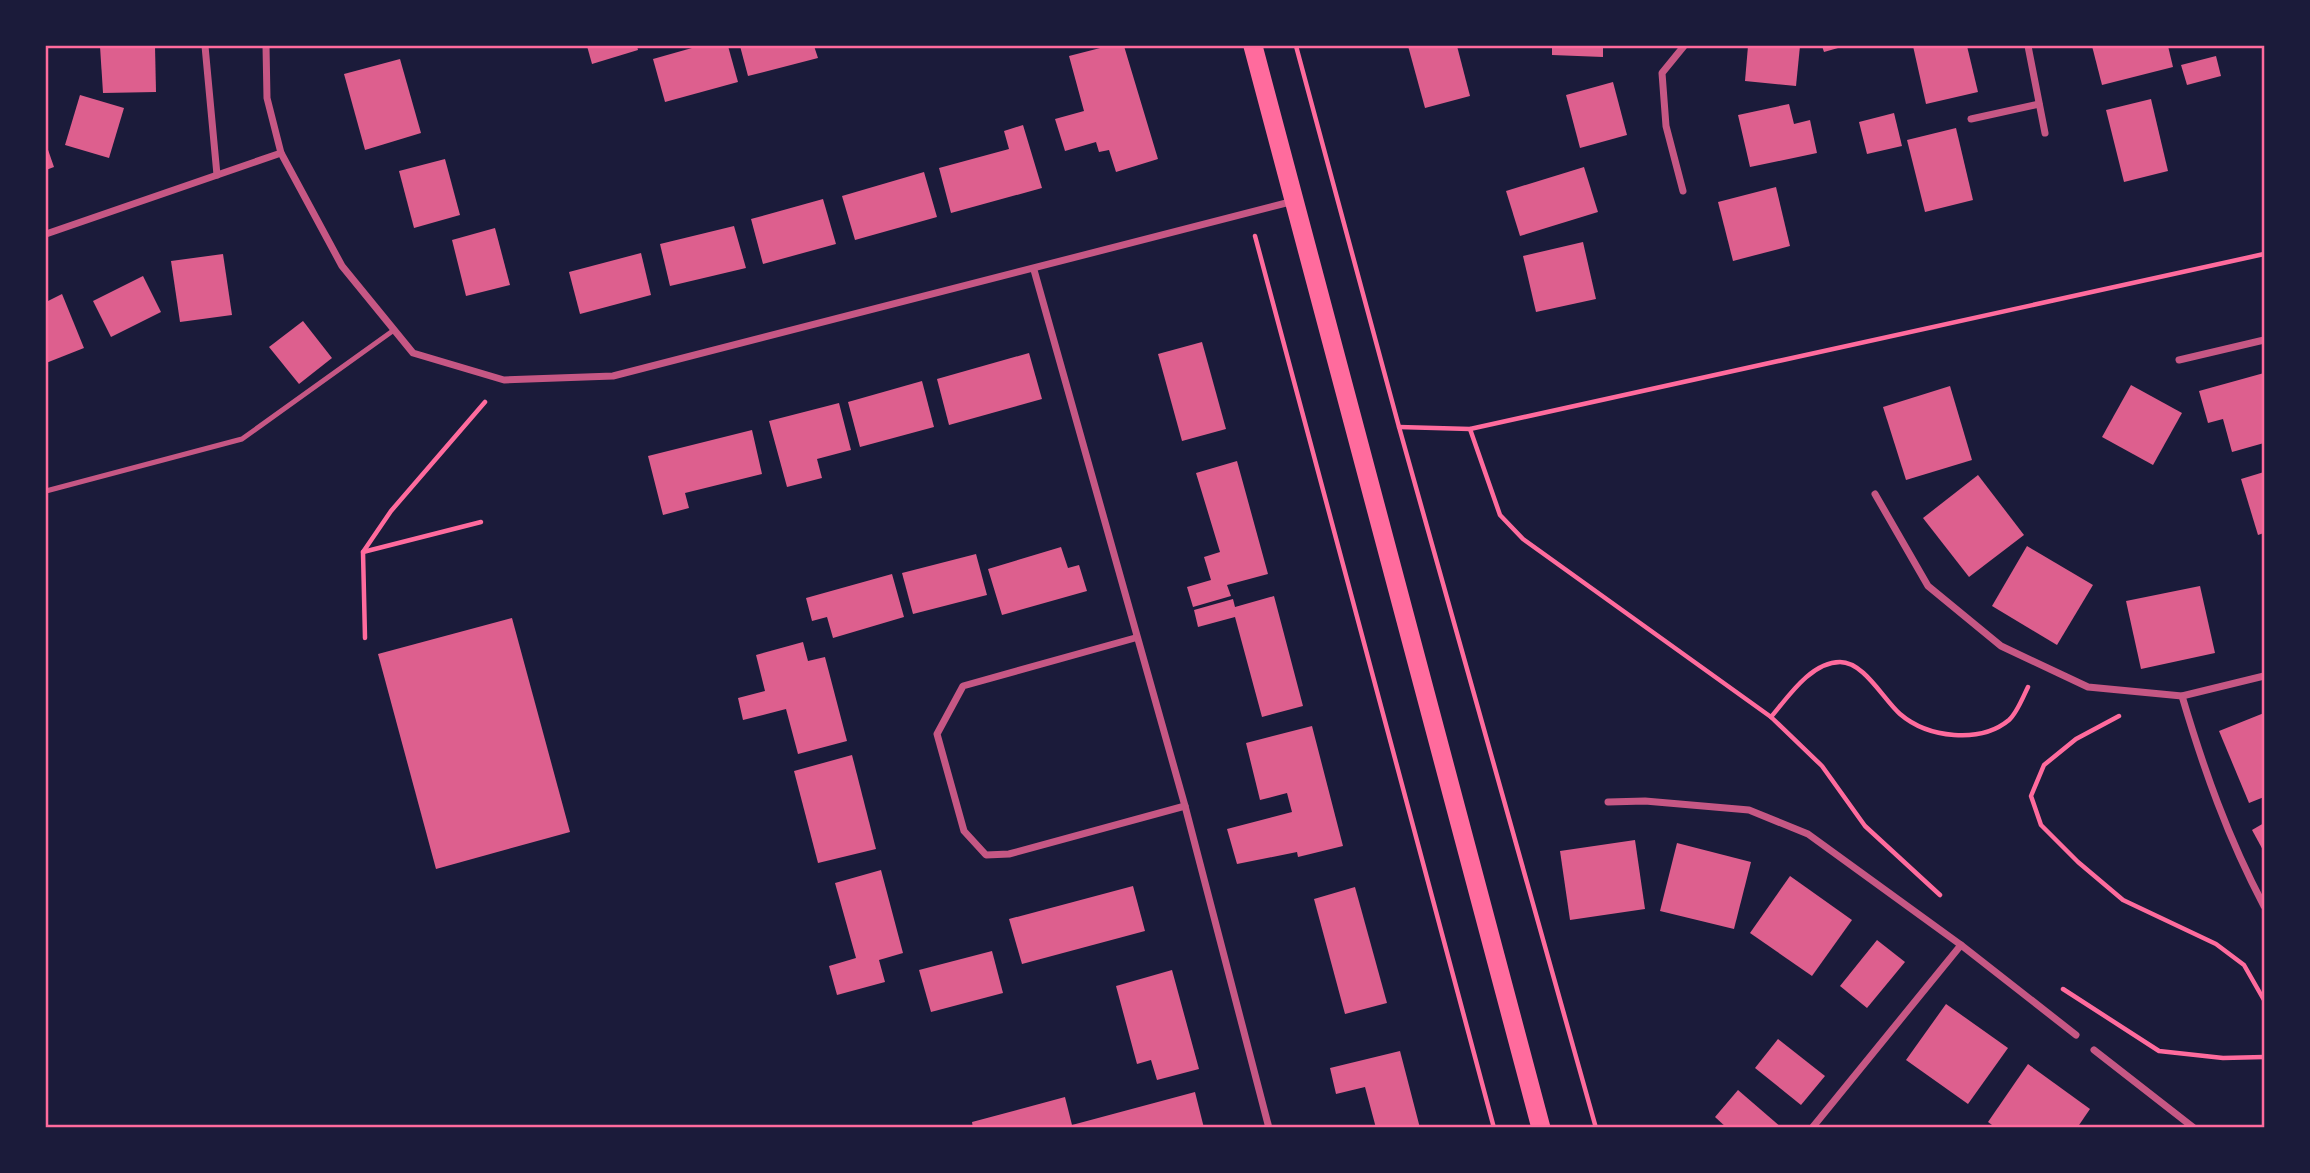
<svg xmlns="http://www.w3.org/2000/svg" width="2310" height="1173" font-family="'Open Sans',sans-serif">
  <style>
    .building { fill: #dd5f8e }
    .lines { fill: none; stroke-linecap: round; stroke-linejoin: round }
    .path { stroke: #ff6b9d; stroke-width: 4.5 }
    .service { stroke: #c65784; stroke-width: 5 }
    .minor { stroke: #c65784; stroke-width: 7 }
    .trunk { stroke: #ff6b9d; stroke-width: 19 }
    .neatline { fill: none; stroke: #ff6b9d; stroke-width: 2.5 }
  </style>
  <rect width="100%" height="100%" fill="#1b1b3a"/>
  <g class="building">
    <polygon points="100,46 155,46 156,92 103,93"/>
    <polygon points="587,46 637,46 638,50 592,64"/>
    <polygon points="699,46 728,46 738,82 665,102 653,59"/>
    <polygon points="740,46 814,46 818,58 748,76"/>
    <polygon points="1108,46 1124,46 1158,159 1116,172 1109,150 1099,152 1096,142 1065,151 1055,119 1084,111 1069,56"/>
    <polygon points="1408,46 1457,46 1470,96 1425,108"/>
    <polygon points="1552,46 1603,46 1603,57 1552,55"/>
    <polygon points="1748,46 1800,46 1796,86 1745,81"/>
    <polygon points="1822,46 1845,46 1824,52"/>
    <polygon points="1913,46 1967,46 1978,92 1926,104"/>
    <polygon points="2092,46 2168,46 2173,67 2102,85"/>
    <polygon points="2216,56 2221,76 2187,85 2181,65"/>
    <polygon points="400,59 421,133 365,150 344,74"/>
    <polygon points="1613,82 1627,135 1580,148 1566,95"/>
    <polygon points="80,95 124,108 109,158 65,145"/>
    <polygon points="2151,99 2168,171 2124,182 2106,110"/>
    <polygon points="1789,104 1794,124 1810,120 1817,153 1750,167 1738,115"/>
    <polygon points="1894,113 1902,146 1867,154 1859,122"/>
    <polygon points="1023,125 1042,188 951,213 939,168 1009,149 1004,131"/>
    <polygon points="1956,128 1973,200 1925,212 1907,140"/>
    <polygon points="46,144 54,167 46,170"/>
    <polygon points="445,159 460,215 414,228 399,171"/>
    <polygon points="1584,167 1598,212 1520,236 1506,191"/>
    <polygon points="924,172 937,217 855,240 842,196"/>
    <polygon points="1776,187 1790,246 1733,261 1718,202"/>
    <polygon points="823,199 836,244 763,264 751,219"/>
    <polygon points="734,226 746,268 670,286 660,244"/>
    <polygon points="495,228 510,285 466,296 452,240"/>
    <polygon points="1583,242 1596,299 1536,312 1523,256"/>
    <polygon points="641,253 651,295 580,314 569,272"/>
    <polygon points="223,254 232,315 180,322 171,261"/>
    <polygon points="143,276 161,312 111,337 93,301"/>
    <polygon points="62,294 84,348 46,363 46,302"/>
    <polygon points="303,321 332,358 299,384 269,347"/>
    <polygon points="1202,342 1226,429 1182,441 1158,354"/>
    <polygon points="1029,353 1042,399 949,425 937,379"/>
    <polygon points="2264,373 2264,443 2232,452 2223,419 2208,423 2199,391"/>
    <polygon points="922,381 934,427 860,447 848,402"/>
    <polygon points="2131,385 2182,413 2153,465 2102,437"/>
    <polygon points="1950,386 1972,460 1906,480 1883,407"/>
    <polygon points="839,403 851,450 817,459 822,478 787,487 769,421"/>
    <polygon points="752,430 762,474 685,493 689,508 663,515 648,456"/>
    <polygon points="1237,461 1268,574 1227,585 1231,596 1193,607 1187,587 1211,580 1204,557 1220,552 1196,473"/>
    <polygon points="2264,472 2264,533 2258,535 2241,479"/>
    <polygon points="1978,475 2024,535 1969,577 1923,518"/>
    <polygon points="2027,546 2093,585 2057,645 1992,606"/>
    <polygon points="1061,547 1068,568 1079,565 1087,591 1002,615 988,569"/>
    <polygon points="976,554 987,595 913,614 902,573"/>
    <polygon points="892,574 904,617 833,638 827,617 812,621 806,598"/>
    <polygon points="2200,586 2215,653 2141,669 2126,601"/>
    <polygon points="1274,596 1303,706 1262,717 1235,617 1198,627 1194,610 1233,599 1235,607"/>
    <polygon points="512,618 570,832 436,869 378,654"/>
    <polygon points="803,642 808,661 825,657 847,741 798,754 786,709 743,720 738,698 765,691 756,655"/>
    <polygon points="2264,713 2264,797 2249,803 2219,731"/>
    <polygon points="1312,726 1343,846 1298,857 1297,852 1237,864 1227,829 1292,812 1287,793 1260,800 1246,743"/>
    <polygon points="852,755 876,849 818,863 794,771"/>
    <polygon points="2264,823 2264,852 2252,830"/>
    <polygon points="1635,840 1645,909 1570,920 1560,851"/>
    <polygon points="1677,843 1751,862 1734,929 1660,911"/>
    <polygon points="881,870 903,953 879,960 885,982 837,995 829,966 856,958 835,883"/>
    <polygon points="1790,876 1852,920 1812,976 1750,933"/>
    <polygon points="1133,886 1145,931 1022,964 1009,919"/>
    <polygon points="1355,887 1387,1003 1345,1014 1314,899"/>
    <polygon points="1877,940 1905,962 1867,1008 1840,986"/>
    <polygon points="992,951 1003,993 931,1012 919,970"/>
    <polygon points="1172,970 1199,1069 1157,1080 1151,1060 1137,1064 1116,986"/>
    <polygon points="1946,1004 2008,1048 1968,1104 1906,1060"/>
    <polygon points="1778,1039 1825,1076 1801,1105 1755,1068"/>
    <polygon points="1400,1051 1420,1128 1376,1128 1365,1087 1336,1094 1330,1068"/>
    <polygon points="2028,1064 2090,1109 2077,1128 1996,1128 1988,1122"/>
    <polygon points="1738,1090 1782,1128 1727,1128 1715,1117"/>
    <polygon points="1195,1092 1204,1128 973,1128 972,1122 1065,1097 1072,1125"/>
  </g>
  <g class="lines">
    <g class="path">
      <polyline points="1296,46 1399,427 1596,1128"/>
      <polyline points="1255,236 1494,1128"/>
      <polyline points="1399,427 1470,429 2264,254"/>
      <polyline points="1470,429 1500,515 1523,539 1771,717 1822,766 1865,826 1940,895"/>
      <polyline points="363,552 481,522"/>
      <polyline points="365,638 363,552 391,511 485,402"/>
      <polyline points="2119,716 2076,739 2044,765 2031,796 2041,825 2078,862 2123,900 2216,944 2244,965 2264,1000"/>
      <path d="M 1771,717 C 1788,697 1811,662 1840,662 C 1864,662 1883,699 1900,714 C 1928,738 1980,744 2009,720 C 2017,713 2023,697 2028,687"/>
      <polyline points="2063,989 2159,1051 2223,1058 2264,1057"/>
    </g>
    <polyline class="service" points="46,491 242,439 394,330"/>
    <g class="minor">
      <polyline points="205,46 217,175"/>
      <polyline points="266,46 267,98 281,153 342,266 413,353 504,380 613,376 1294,201"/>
      <polyline points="2028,46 2045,133"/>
      <polyline points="1971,119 2039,104"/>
      <polyline points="1683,191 1666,126 1662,73 1684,46"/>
      <polyline points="46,234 281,153"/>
      <polyline points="1034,270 1185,806 1269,1128"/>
      <polyline points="2179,360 2264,340"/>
      <polyline points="1875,494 1928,586 2001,646 2088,687 2182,696 2264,676"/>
      <polyline points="1135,638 963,686 937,734 964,831 986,855 1009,854 1185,806"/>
      <path d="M 2182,696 C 2204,770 2228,838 2264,906"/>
      <polyline points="1608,802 1645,801 1749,810 1808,834 1961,945 1812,1128"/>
      <polyline points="1961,945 2076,1035"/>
      <polyline points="2094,1050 2194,1128"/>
    </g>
    <polyline class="trunk" points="1253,46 1541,1128"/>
  </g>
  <rect width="2310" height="1173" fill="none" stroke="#1b1b3a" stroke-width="94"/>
  <rect x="47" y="47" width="2216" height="1079" class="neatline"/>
</svg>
